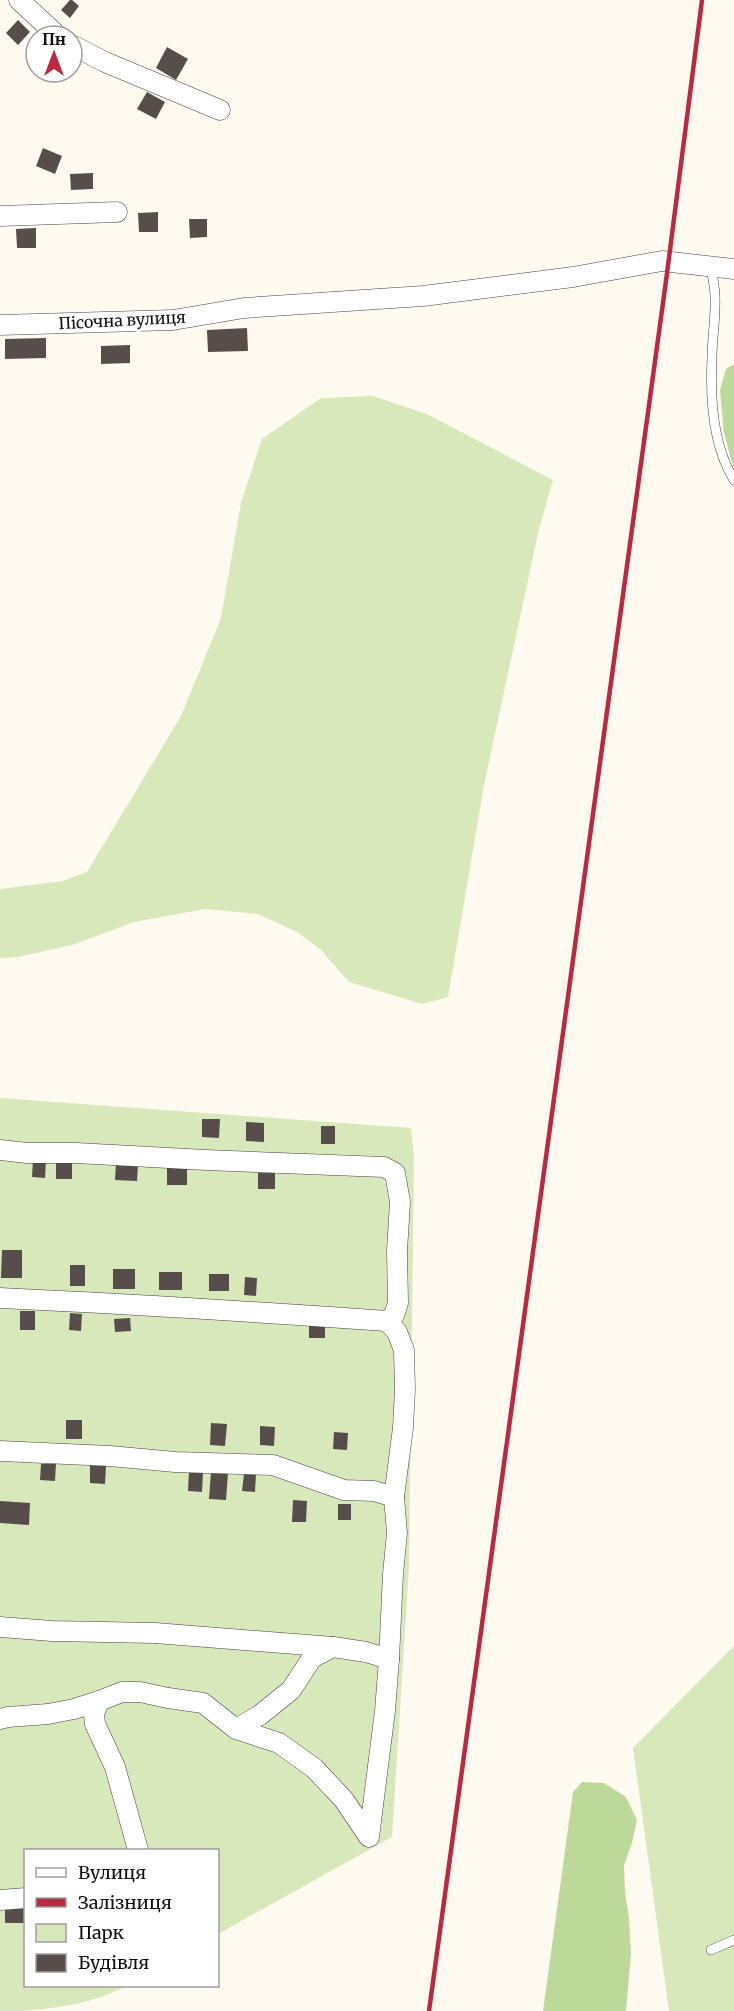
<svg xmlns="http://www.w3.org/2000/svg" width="734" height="2011" font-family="Merriweather,serif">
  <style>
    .green { fill: #d7e9ba }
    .forest { fill: #bdd99a }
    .building { fill: #574e4b }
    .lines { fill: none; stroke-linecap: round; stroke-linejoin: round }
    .service-casing { stroke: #424242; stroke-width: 10 }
    .minor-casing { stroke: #424242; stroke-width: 21 }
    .service { stroke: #fff; stroke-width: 9 }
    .minor { stroke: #fff; stroke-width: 20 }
    .rail { stroke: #bc293f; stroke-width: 4.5 }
    .labels { text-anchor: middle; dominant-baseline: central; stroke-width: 6; stroke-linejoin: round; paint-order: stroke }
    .street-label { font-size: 16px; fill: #0f0f0f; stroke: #fff }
  </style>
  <rect width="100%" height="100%" fill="#fffaf0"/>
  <g class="green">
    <polygon points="373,396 427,414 553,480 539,529 484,785 448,997 422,1004 349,982 321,950 297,932 258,914 205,909 134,922 72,945 18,957 0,958 0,889 63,881 87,872 181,716 221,618 241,503 262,439 321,398"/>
    <path d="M 0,1098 L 411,1128 L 414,1157 L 409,1567 L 392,1837 L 218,1934 L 218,1850 L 26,1850 L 26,1986 L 126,1986 C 89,2006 42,2011 0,2011 Z"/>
    <polygon points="734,1646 734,2011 669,2011 633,1748"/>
  </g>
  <g class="forest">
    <polygon points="734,364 734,470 724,433 720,390 726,369"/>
    <polygon points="582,1782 604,1783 626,1797 637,1820 632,1843 624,1865 625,1892 629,1919 631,1953 626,2011 543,2011 573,1792"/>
  </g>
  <g class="building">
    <polygon points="70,0 72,0 79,6 70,18 61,10"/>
    <polygon points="18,20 30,32 18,45 6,33"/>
    <polygon points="167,47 188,59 176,80 156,68"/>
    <polygon points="147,92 165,102 156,119 137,109"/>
    <polygon points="43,148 62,156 55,174 36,166"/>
    <polygon points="93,173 93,189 71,190 70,174"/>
    <polygon points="158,212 158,232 139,232 138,213"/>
    <polygon points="189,219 207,219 207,237 190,238"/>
    <polygon points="36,228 36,248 17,248 16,229"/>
    <polygon points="247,328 248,351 208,352 207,330"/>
    <polygon points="46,338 46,358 5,359 5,339"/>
    <polygon points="130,345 130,363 101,364 101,346"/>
    <polygon points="202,1119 220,1119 219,1138 202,1137"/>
    <polygon points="246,1122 264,1123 264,1142 246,1141"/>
    <rect x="321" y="1126" width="14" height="18"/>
    <polygon points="33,1159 46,1159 45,1178 32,1177"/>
    <rect x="56" y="1161" width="16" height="18"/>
    <polygon points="116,1163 138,1164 137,1181 115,1180"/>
    <rect x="167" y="1167" width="20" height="18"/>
    <rect x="258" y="1173" width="17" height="16"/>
    <polygon points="2,1250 22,1250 22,1278 1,1278"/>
    <rect x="70" y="1265" width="15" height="21"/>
    <rect x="113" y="1269" width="22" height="20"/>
    <rect x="159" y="1272" width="23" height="18"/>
    <rect x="209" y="1274" width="20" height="17"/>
    <polygon points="245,1277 257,1278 256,1296 244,1295"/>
    <rect x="20" y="1311" width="15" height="19"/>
    <polygon points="70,1313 82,1314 81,1331 69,1330"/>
    <polygon points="130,1318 131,1331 115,1332 114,1319"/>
    <rect x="309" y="1322" width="16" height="16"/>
    <rect x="66" y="1420" width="16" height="19"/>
    <polygon points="211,1423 227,1424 225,1446 210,1445"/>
    <polygon points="260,1426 275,1427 274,1446 260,1445"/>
    <polygon points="334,1432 348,1433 347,1450 333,1449"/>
    <polygon points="41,1464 56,1464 55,1481 40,1480"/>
    <polygon points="90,1465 106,1466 105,1484 90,1483"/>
    <polygon points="189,1471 203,1472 202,1492 188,1491"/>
    <polygon points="211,1472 228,1473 226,1500 209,1499"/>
    <polygon points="244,1474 256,1474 255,1492 242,1491"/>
    <polygon points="293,1500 307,1501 306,1522 292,1522"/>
    <polygon points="0,1501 30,1503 29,1525 0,1523"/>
    <rect x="338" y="1504" width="13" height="16"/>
    <rect x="5" y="1905" width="19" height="18"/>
  </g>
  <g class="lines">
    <defs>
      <g id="service">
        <path d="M 711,265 C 712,276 715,287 715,297 C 716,317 712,338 712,358 C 710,398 712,445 734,480"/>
        <polyline points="711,1950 734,1940"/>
      </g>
      <g id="minor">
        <polyline points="19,0 58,36"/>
        <polyline points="72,45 105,62 220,110"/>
        <polyline points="0,216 117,212"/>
        <polyline points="0,325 173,320 244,308 423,296 573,277 662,261 734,269"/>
        <polyline points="0,1150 27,1153 76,1153 206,1160 384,1167 395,1173 400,1202 397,1251 398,1303 394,1315 387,1321"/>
        <path d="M 0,1298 C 129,1304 258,1312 387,1321 L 397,1332 L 404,1350 L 405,1389 L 403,1428 L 394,1497"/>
        <polyline points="0,1451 110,1456 175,1462 273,1465 344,1490 374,1491 394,1497 397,1533 393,1574 389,1659"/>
        <polyline points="0,1627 52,1631 155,1633 333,1647"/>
        <polyline points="99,1701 94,1714 95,1724 115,1767 138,1850"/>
        <polyline points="0,1719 8,1717 48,1714 74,1709 99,1701 122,1692 140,1692 168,1698 203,1703 236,1729 279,1743 314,1768 344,1800 369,1837 385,1711 389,1659 366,1652 333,1647 312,1658 291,1690 260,1715 236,1729"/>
        <polyline points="0,1900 26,1898"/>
      </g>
    </defs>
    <use href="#service" class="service-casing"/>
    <use href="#minor" class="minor-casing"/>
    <use href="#service" class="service"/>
    <use href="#minor" class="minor"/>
    <polyline class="rail" points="429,2011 666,281 702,0"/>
  </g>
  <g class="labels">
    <g class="street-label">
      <text transform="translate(122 320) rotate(-3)">Пісочна вулиця</text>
    </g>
  </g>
  <rect x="24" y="1849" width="195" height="138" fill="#ffffff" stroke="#9f9f9f" stroke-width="1.5"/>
  <rect x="36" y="1868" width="30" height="9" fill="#ffffff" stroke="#9f9f9f" stroke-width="1.5"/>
  <text x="78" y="1879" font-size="18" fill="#0f0f0f">Вулиця</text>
  <rect x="36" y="1898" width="30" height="9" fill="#bc293f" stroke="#9f9f9f" stroke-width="1.5"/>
  <text x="78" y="1909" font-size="18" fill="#0f0f0f">Залізниця</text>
  <rect x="36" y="1924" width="30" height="18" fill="#d7e9ba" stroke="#9f9f9f" stroke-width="1.5"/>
  <text x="78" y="1939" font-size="18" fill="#0f0f0f">Парк</text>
  <rect x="36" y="1954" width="30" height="18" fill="#574e4b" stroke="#9f9f9f" stroke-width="1.5"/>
  <text x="78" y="1969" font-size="18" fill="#0f0f0f">Будівля</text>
  <g transform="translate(54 54)"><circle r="28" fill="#ffffff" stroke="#9f9f9f" stroke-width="1.5"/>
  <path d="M0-4.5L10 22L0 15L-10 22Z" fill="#bc293f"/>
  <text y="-9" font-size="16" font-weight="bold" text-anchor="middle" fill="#0f0f0f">Пн</text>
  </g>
</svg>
